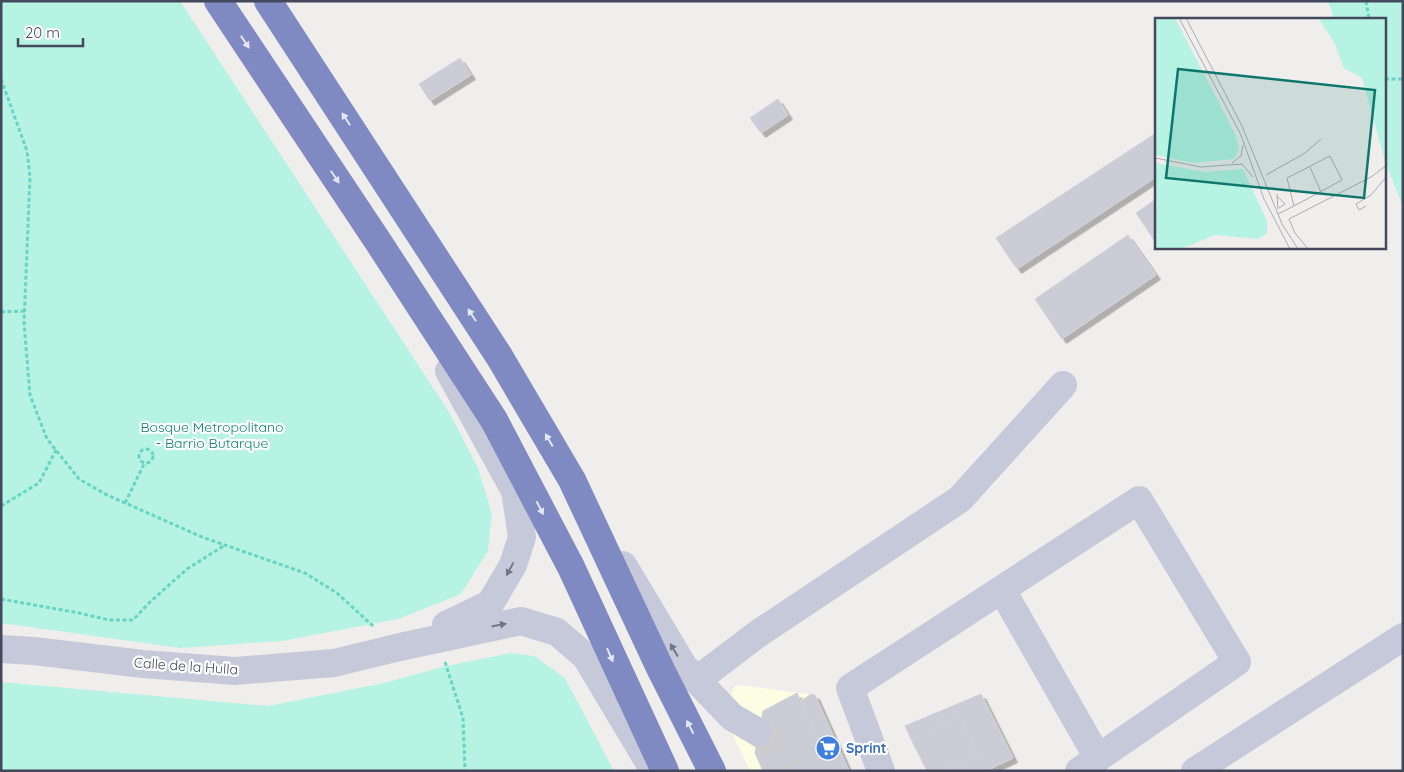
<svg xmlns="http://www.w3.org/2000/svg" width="1404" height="772" font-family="Quicksand,sans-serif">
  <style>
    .commercial { fill: #fcfee3 }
    .green { fill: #b6f3e2 }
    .building { fill: #ccccd6; stroke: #d1d0da; filter: url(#shadow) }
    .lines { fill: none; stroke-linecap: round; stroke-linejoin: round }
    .minor-tunnel { stroke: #cdcdd0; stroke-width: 28; stroke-dasharray: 28 14; stroke-linecap: butt }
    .path { stroke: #6ad4c4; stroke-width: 3; stroke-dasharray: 4 2.5; stroke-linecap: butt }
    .minor { stroke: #c5c9d9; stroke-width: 28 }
    .highway { stroke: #7f89c2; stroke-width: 28 }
    .oneway { fill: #e5e7f3 }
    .oneway2 { fill: #707588 }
    .labels { text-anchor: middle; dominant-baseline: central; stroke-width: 4.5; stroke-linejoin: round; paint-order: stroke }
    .park-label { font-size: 14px; fill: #0d8572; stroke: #fff }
    .street-label { font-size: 14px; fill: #43485c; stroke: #fff }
    .shop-label { font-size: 14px; font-weight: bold; fill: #366cbe; stroke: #fff; text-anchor: start }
    .inset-road { fill: none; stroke: #abacb3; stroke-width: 1 }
    .view { fill: #0f766e; fill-opacity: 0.15; stroke: #0f766e; stroke-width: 2.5 }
    .inset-edge { fill: none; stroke: #43485c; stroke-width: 2.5 }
  </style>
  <defs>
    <filter id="shadow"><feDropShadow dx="4.5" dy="4.5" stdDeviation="0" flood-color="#0004"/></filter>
  </defs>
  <rect width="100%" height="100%" fill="#f0eeed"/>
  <polygon class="commercial" points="740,685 815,695 849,771 750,771 732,733 728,703 734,687"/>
  <g class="green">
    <polygon points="1,1 180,1 449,412 478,468 492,514 488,551 461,594 398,619 282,641 180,648 1,623"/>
    <polygon points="1328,1 1403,1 1403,207 1385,161 1385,19 1334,19"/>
    <polygon points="511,653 534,656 565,678 614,771 1,771 1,682 268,706 384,683 446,666"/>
  </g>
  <g class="building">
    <polygon points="460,58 471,75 430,101 419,84"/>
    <polygon points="778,99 788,115 761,133 750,118"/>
    <polygon points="1156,133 1156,177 1017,269 996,238"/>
    <polygon points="1156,199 1156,243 1136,213"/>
    <polygon points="1128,235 1156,275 1062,339 1035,299"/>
    <polygon points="797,693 834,771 763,771 755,753 763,711"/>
    <polygon points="811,694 815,695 849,771 834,771 800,702"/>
    <polygon points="981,694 1013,758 986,771 939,771 978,754 959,716 911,739 905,726"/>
    <polygon points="959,716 978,754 939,771 927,771 911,739"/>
  </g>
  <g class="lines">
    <polyline class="minor-tunnel" points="758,732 771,742 784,771"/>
    <g class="path">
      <polyline points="1366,1 1369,19"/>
      <polyline points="1,79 27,151 30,177 24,323 30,395 47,439 79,479 107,495 202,537 305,573 337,593 374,627"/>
      <polyline points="1385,79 1403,79"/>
      <polyline points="1,312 25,311"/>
      <circle cx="146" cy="456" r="7"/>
      <polyline points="125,503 145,462"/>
      <polyline points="1,506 39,483 56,450"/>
      <polyline points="1,599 79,613 109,620 133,620 150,602 187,569 225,545"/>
      <polyline points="445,662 463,718 465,771"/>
    </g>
    <g class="minor">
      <polyline points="623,565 684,667 732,717 758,732"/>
      <polyline points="1002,590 1098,758"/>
      <polyline points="446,625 490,604 513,565 522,537 515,491 449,371"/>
      <polyline points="1,649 34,651 143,664 235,671 334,663 400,647 521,621 557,632 586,657 653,769"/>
      <polyline points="697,680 759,633 960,499 1063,385"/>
      <polyline points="881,771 850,688 1139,500 1237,662 1079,771"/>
      <polyline points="1195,771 1403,637"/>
    </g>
    <g class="highway">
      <polyline points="218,1 379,243 494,420 571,567 665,771"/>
      <polyline points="268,1 499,356 572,480 661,670 712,771"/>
    </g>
  </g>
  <defs><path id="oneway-solid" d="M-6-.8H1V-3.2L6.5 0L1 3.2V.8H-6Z" transform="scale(1.25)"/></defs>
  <g class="oneway">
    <use href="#oneway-solid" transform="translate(245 42) rotate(56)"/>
    <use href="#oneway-solid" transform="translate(346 119) rotate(-123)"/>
    <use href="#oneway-solid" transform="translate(335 177) rotate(56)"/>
    <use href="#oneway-solid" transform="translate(472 315) rotate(-123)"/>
    <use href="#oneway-solid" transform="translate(549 440) rotate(-120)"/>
    <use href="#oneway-solid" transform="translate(540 508) rotate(63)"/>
    <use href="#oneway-solid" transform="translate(610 655) rotate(66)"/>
    <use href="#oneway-solid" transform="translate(690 727) rotate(-117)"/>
  </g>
  <g class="oneway2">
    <use href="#oneway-solid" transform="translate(510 569) rotate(118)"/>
    <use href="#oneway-solid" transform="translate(499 625) rotate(-11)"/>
    <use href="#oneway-solid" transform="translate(674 650) rotate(-121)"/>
  </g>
  <defs>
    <symbol id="supermarket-disc" viewBox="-11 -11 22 22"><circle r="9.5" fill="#3f7fe0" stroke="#fff"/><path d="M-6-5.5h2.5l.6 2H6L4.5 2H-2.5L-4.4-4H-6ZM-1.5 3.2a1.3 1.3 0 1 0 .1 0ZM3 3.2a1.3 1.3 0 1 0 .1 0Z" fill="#fff"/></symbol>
  </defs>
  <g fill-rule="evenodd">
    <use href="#supermarket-disc" x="814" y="734" width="28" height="28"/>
  </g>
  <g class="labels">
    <g class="park-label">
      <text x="212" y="427">Bosque Metropolitano<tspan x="212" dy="16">- Barrio Butarque</tspan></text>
    </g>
    <g class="street-label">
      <text transform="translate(186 666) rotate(4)">Calle de la Hulla</text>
    </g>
    <g class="shop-label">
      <text x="846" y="748">Sprint</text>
    </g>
  </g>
  <g transform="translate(1155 18)">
    <rect width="231" height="231" fill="#f0eeed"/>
    <path d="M 0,0 L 20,0 L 80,116 L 84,131 L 79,141 L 38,145 L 0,137 ZM 163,0 L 231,0 L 231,147 L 207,60 L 189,50 L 179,24 ZM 0,145 L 50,154 L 88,151 L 112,203 L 112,215 L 103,221 L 60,217 L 26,231 L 0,231 Z" fill="#b6f3e2"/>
    <path class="inset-road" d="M 24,0 L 86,117 L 109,181 L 135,231M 31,0 L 87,108 L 127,206 L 143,231M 0,140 L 46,149 L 87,146 L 98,159M 77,145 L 86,138 L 88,127M 155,149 L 166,174M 111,157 L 150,135 L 166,121M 122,176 L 123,191M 122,178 L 130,186 L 124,190M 211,188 L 204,192 L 201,186 L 216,177 L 232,158M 123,196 L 139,188 L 187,162 L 175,138 L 132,160 L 139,188M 153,231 L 140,215 L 134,201 L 216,159 L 232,147"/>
    <path class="view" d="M 23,51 L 220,72 L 209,180 L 11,160 Z"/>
    <rect width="231" height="231" class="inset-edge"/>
  </g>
  <rect width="1404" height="772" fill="none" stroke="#43485c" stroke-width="5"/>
  <path d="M18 38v8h65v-8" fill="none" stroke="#43485c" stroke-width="2.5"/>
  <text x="25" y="38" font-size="15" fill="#43485c" stroke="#ffffff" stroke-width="4" paint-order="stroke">20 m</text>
</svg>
